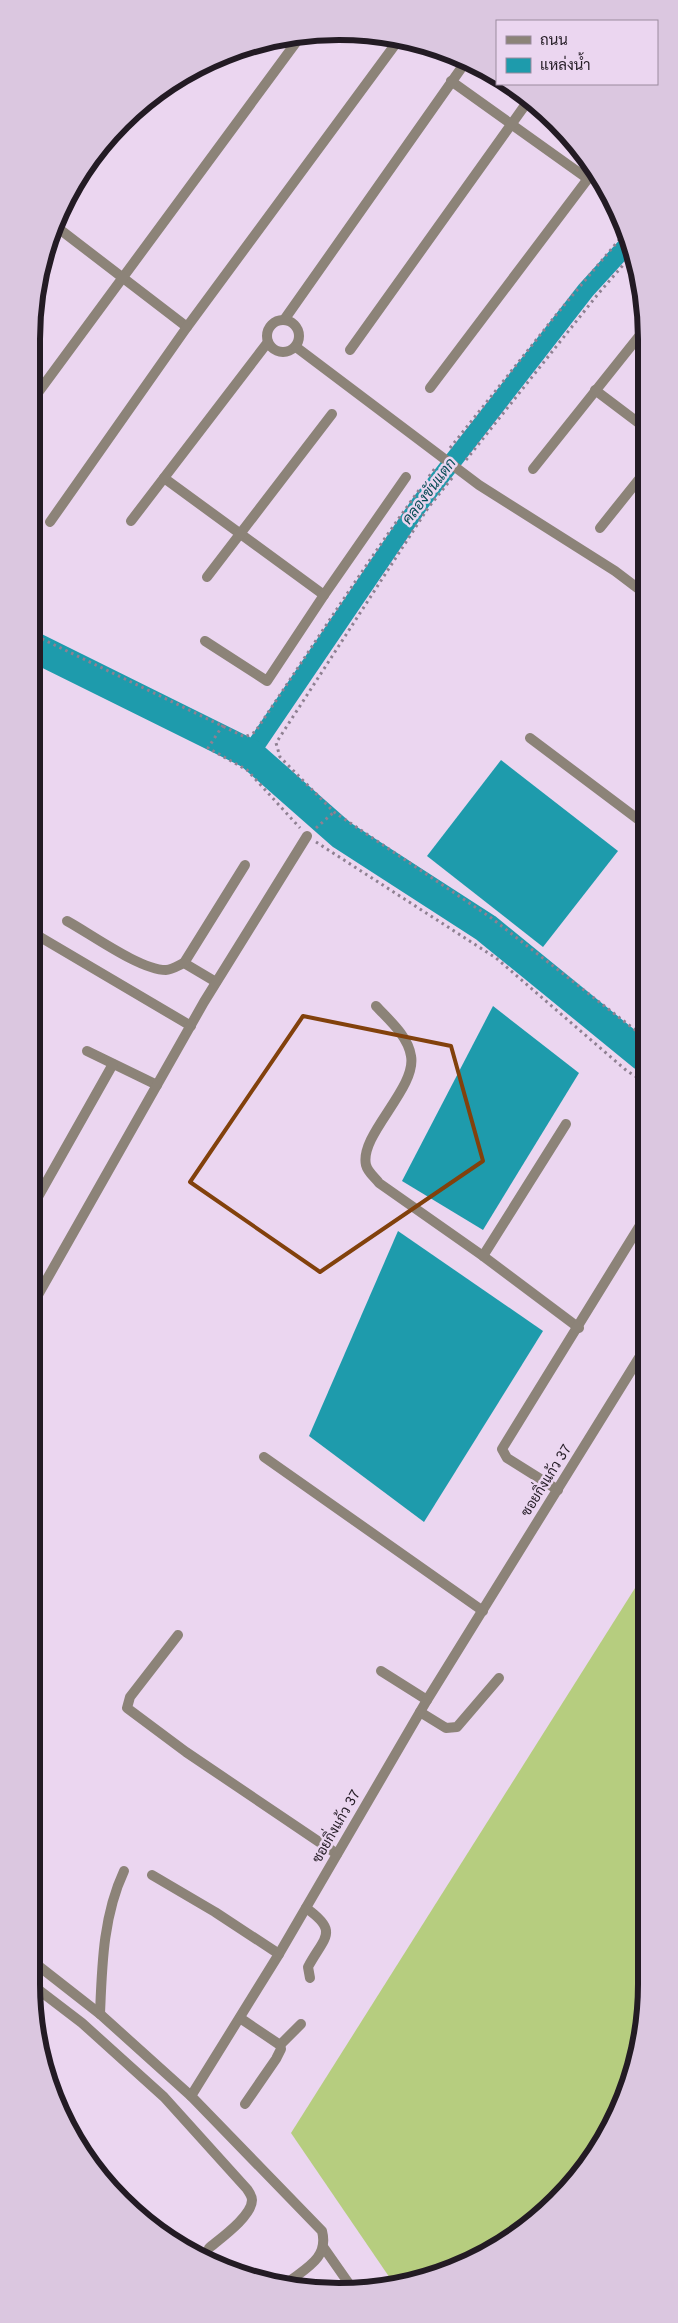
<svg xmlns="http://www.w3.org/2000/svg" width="678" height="2323" font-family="Overpass,Sarabun,sans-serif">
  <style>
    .grass { fill: #b6cd7f }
    .water { fill: #1e9bac }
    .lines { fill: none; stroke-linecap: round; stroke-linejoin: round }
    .canal { stroke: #1e9bac; stroke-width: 18 }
    .river { stroke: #1e9bac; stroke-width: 30 }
    .path { stroke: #8f8092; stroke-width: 3; stroke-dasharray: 2.5 4; stroke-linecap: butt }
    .lane { stroke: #8c8378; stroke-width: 10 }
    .street { stroke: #8c8378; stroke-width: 10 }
    .marked { fill: none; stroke: #82410c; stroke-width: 4; stroke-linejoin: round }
    .labels { text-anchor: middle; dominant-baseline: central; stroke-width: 5; stroke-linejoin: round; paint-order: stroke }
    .street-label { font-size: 14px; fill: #231b24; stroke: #ebd6f0 }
    .water-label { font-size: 15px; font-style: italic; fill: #0a4e58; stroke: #ebd6f0 }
    .rim { fill: none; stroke: #231b24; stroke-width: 6 }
  </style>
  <rect width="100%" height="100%" fill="#ebd6f0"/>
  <polygon class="grass" points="642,1577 641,2044 605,2138 527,2228 419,2281 394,2284 291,2133"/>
  <g class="water">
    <polygon points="501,760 618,851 543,947 427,856"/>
    <polygon points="493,1006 579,1073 483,1230 402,1181"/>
    <polygon points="398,1231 543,1331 424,1522 309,1436"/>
  </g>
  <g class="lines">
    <polyline class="canal" points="250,754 421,502 586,290 628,244"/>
    <polyline class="river" points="36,648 250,754 342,835 486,928 643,1056"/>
    <g class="path">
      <polyline points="450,448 556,315 624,234"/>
      <polyline points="466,460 598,294 631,256"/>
      <polyline points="452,478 428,508 276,743 280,757 334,812 490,917 643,1036"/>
      <path d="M 36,636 L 245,737 L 255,732 C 315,643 372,553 436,467"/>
      <polyline points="223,725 208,748 247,770 300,828"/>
      <polyline points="316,828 334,812"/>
      <polyline points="316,842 496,958 627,1071 643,1081"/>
    </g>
    <g class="lane">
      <path d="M 67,921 C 91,934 140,970 166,970 C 172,970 179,965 184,963 L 216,982"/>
      <polyline points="35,934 191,1026"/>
      <polyline points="184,963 245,865"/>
      <path d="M 376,1006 C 389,1020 408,1036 411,1056 C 417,1088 359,1135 366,1165 C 368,1173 376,1178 379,1183 L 483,1256 L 579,1328"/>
      <polyline points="87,1051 157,1085"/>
      <polyline points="34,1204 113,1064"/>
      <polyline points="483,1256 566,1124"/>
      <polyline points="264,1457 483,1611"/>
      <polyline points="178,1635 130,1697 127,1708 186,1752 337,1854"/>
      <polyline points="381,1671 427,1700"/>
      <polyline points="420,1712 446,1728 457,1727 499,1678"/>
      <polyline points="32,1805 37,1808"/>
      <polyline points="152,1875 215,1912 279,1954"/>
      <path d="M 306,1908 C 340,1932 324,1937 308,1967 L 310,1978"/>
      <path d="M 31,1984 L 82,2023 L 164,2097 L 247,2189 C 249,2192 252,2196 252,2200 C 252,2216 221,2238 209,2248"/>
      <path d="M 100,2014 C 102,1965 103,1916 124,1871"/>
      <polyline points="240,2018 280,2045 281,2049 276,2059 245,2104"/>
      <polyline points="280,2045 301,2024"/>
      <polyline points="324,2248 352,2288"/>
    </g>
    <g class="street">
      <polyline points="451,81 588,179"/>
      <polyline points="58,228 187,327"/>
      <circle cx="283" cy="336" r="16"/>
      <polyline points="284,320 467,60"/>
      <polyline points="296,347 479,485 615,571 644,593"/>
      <polyline points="350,350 528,101"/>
      <polyline points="430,388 593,172"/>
      <polyline points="595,390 644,427"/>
      <polyline points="37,394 300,37"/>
      <polyline points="533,469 644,330"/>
      <polyline points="164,478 324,595"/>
      <polyline points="131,521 268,342"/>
      <polyline points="50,522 187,327 400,38"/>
      <polyline points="600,528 644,473"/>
      <polyline points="207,577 332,414"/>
      <polyline points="205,641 267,681 324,595 406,477"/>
      <polyline points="530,738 643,823"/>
      <polyline points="34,1302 204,1002 307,836"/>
      <polyline points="558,1490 507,1458 502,1449 642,1222"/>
      <polyline points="31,1960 100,2014 191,2096"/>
      <path d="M 287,2283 C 306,2268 329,2258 322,2231 L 191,2096 L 279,1954 L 427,1700 L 642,1353"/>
    </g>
  </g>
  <path class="marked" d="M 303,1016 L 451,1046 L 483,1161 L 320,1272 L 190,1182 Z"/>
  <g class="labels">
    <g class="street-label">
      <text transform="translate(547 1481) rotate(-58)">ซอยกิ่งแก้ว 37</text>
      <text transform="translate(337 1827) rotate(-60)">ซอยกิ่งแก้ว 37</text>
    </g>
    <g class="water-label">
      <text transform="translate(430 492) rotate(-53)">คลองขันแตก</text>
    </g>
  </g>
  <path d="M0 0H678V2323H0ZM339 40H339A299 299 0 0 1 638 339V1984A299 299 0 0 1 339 2283H339A299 299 0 0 1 40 1984V339A299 299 0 0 1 339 40Z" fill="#dbc7e0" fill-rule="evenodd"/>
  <path class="rim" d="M339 40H339A299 299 0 0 1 638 339V1984A299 299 0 0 1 339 2283H339A299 299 0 0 1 40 1984V339A299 299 0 0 1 339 40Z"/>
  <rect x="496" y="20" width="162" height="65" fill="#ebd6f0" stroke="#9b8b9e"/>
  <rect x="506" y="36" width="25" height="8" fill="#8c8378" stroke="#9b8b9e"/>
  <text x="540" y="45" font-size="15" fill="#231b24">ถนน</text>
  <rect x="506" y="58" width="25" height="15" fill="#1e9bac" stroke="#9b8b9e"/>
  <text x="540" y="70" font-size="15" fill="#231b24">แหล่งน้ำ</text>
</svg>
